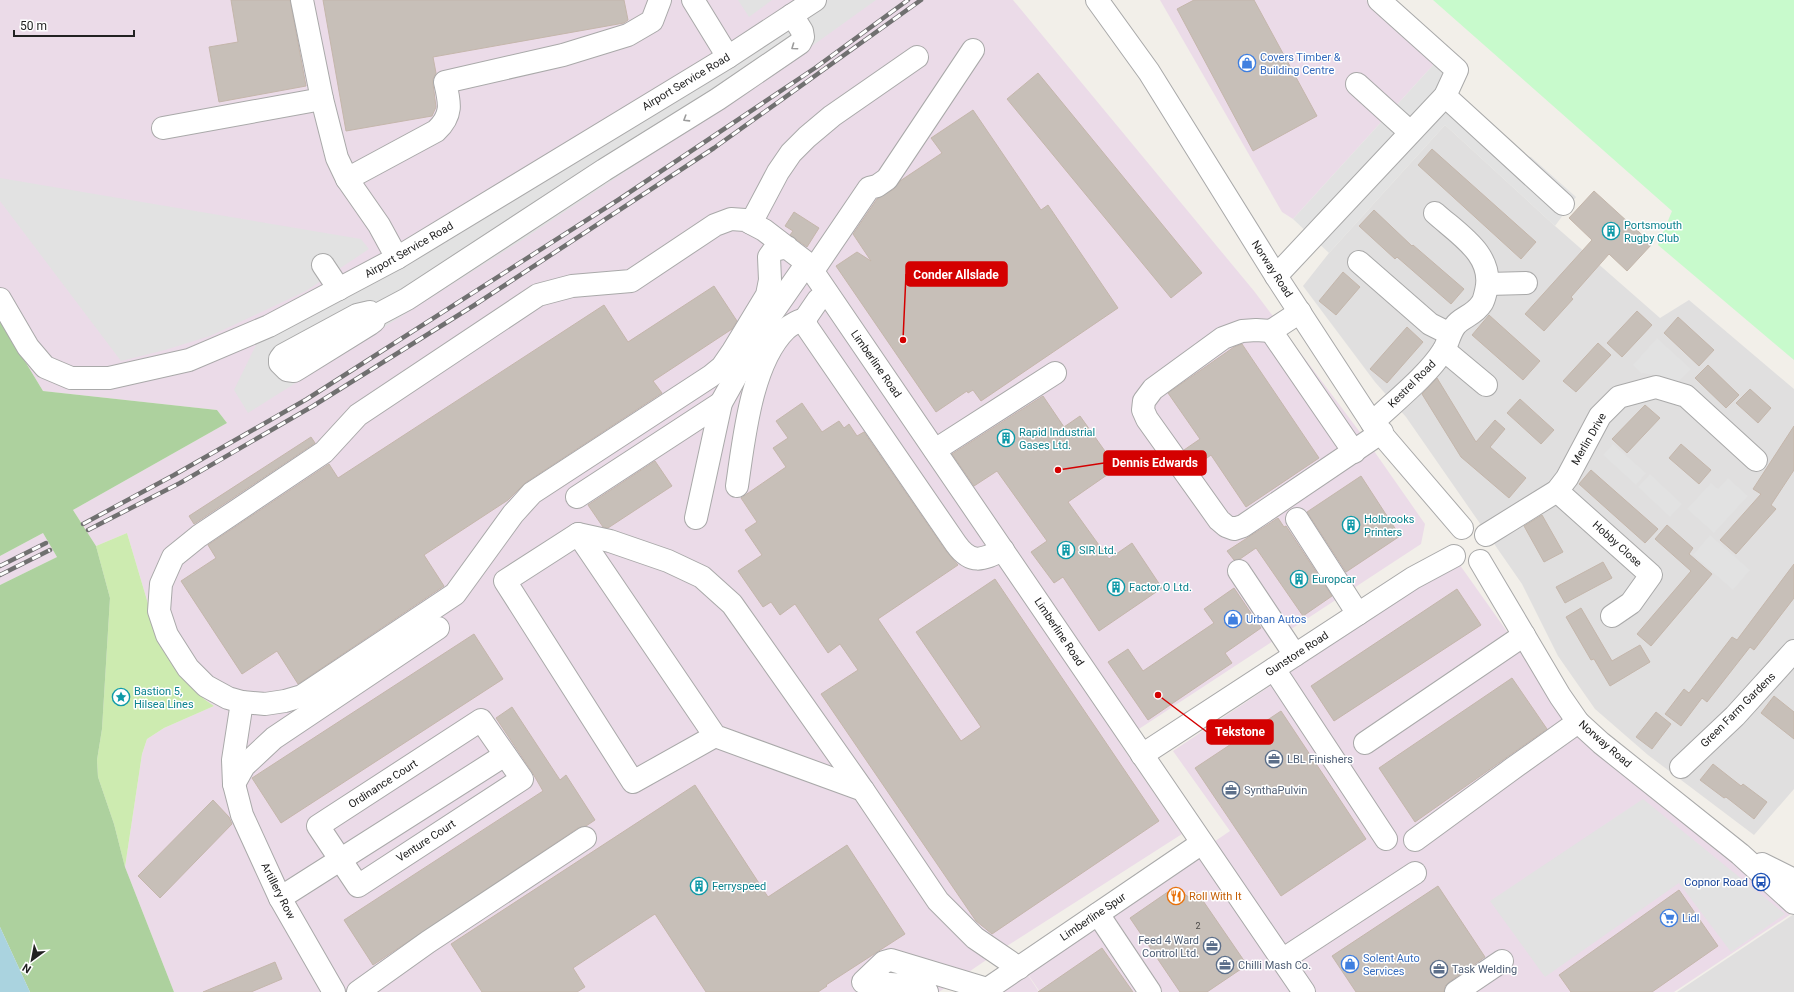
<svg xmlns="http://www.w3.org/2000/svg" width="1794" height="992" font-family="Roboto,sans-serif">
  <style>
    .residential { fill: #e0dfdf }
    .industrial { fill: #ebdbe8 }
    .grass { fill: #cdebb0 }
    .forest { fill: #add19e }
    .park { fill: #c8facc }
    .parking { fill: #e2e2e2 }
    .water { fill: #aad3df }
    .building { fill: #c7bfb8; stroke: #c4b6ab }
    .lines { fill: none; stroke-linecap: round; stroke-linejoin: round }
    .minor-casing { stroke: #a9a9a9; stroke-width: 24 }
    .minor { stroke: #fff; stroke-width: 22 }
    .rail-casing { stroke: #707070; stroke-width: 4.5 }
    .rail { stroke: #fff; stroke-width: 3; stroke-dasharray: 9; stroke-linecap: butt }
    .oneway { stroke: #9c9c9c }
    .labels { text-anchor: middle; dominant-baseline: central; stroke-width: 3; stroke-linejoin: round; paint-order: stroke }
    .number-label { font-size: 9px; fill: #4b4948 }
    .shop-label { font-size: 11px; fill: #366cbe; stroke: #fff; text-anchor: start }
    .street-label { font-size: 11px; fill: #222; stroke: #fff }
    .culture-label { font-size: 11px; fill: #0d838f; stroke: #fff; text-anchor: start }
    .service-label { font-size: 11px; fill: #4e5e75; stroke: #fff; text-anchor: start }
    .transit-label { font-size: 11px; fill: #164399; stroke: #fff; text-anchor: end }
    .food-label { font-size: 11px; fill: #c56008; stroke: #fff; text-anchor: start }
    .leader { fill: none; stroke: #d40000; stroke-width: 1.5 }
    .callout-dot { fill: #d40000; stroke: #fff; stroke-width: 1.5 }
    .callout { fill: #d40000; stroke: #d40000; stroke-width: 1.5 }
    .callout-label { font-size: 12px; text-anchor: middle; font-weight: bold; fill: #fff }
  </style>
  <rect width="100%" height="100%" fill="#f2efe9"/>
  <g class="residential">
    <polygon points="1445,125 1555,226 1660,318 1689,300 1794,389 1794,789 1754,835 1648,755 1595,709 1558,656 1522,584 1406,417 1375,382 1303,286 1329,253"/>
    <polygon points="1794,914 1794,992 1677,992"/>
  </g>
  <g class="industrial">
    <polygon points="0,0 1013,0 1254,291 1374,451 1425,524 1421,544 1119,742 1182,834 1010,944 939,992 174,992 125,867 142,754 147,739 164,728 214,706 204,699 192,685 149,607 127,533 96,546 73,510 227,423 217,410 43,391 0,320"/>
    <polygon points="1160,0 1366,0 1435,63 1293,219 1282,212"/>
    <polygon points="43,533 57,557 0,585 0,556"/>
    <polygon points="1457,561 1586,743 1794,912 1674,992 1040,992 1025,970 1230,831 1173,751"/>
    <polygon points="1024,969 1039,992 993,992"/>
  </g>
  <polygon class="grass" points="127,533 149,607 192,685 204,699 214,706 164,728 147,739 142,754 125,867 114,824 98,777 97,760 102,729 110,598 96,546"/>
  <polygon class="forest" points="0,320 43,391 217,410 227,423 73,510 96,546 110,598 102,729 97,760 98,777 114,824 125,867 174,992 30,992 0,927 0,585 57,557 43,533 0,556"/>
  <polygon class="park" points="1433,0 1794,0 1794,360 1658,245 1672,211"/>
  <g class="parking">
    <polygon points="738,0 772,0 749,17"/>
    <polygon points="828,0 876,0 780,69 522,240 248,413 234,390 257,343 773,36"/>
    <polygon points="1435,63 1457,84 1456,97 1523,156 1531,157 1576,197 1555,226 1445,125 1329,253 1293,219"/>
    <polygon points="0,178 361,239 369,249 306,291 210,336 165,350 121,361 0,201"/>
    <polygon points="1657,338 1691,369 1678,382 1656,375 1641,373 1633,365"/>
    <polygon points="1613,444 1646,473 1636,485 1603,455"/>
    <polygon points="1650,474 1682,504 1670,517 1638,487"/>
    <polygon points="1728,478 1748,496 1714,533 1687,509 1711,483 1718,489"/>
    <polygon points="1710,535 1750,570 1733,590 1693,555"/>
    <polygon points="1643,799 1785,914 1731,952 1679,883 1545,977 1490,901"/>
  </g>
  <polygon class="water" points="0,927 30,992 0,992"/>
  <g class="building">
    <polygon points="231,0 290,0 306,86 219,102 209,47 238,42"/>
    <polygon points="323,0 624,0 628,20 624,23 433,57 436,73 433,79 433,84 436,107 432,116 346,131"/>
    <polygon points="1194,0 1254,0 1317,116 1253,151 1177,9"/>
    <polygon points="1038,73 1202,273 1171,298 1007,99"/>
    <polygon points="973,110 1041,210 1048,205 1118,308 981,401 973,390 968,393 967,391 936,412 836,266 857,252 871,261 853,234 877,199 894,189 900,181 942,153 931,138"/>
    <polygon points="1432,149 1536,242 1521,259 1418,165"/>
    <polygon points="1594,191 1652,244 1627,271 1609,254 1571,297 1573,299 1544,331 1525,314 1592,240 1569,218"/>
    <polygon points="1374,210 1412,246 1413,245 1464,289 1451,304 1397,257 1395,259 1359,226"/>
    <polygon points="794,212 819,228 807,247 790,235 793,231 785,226"/>
    <polygon points="1343,272 1360,287 1336,315 1319,301"/>
    <polygon points="714,286 737,321 732,329 653,381 662,393 525,483 508,500 424,555 444,586 298,684 277,651 242,674 181,581 216,558 208,545 329,464 338,478 604,305 628,342"/>
    <polygon points="1637,311 1652,325 1622,357 1607,343"/>
    <polygon points="1489,315 1540,361 1523,380 1472,335"/>
    <polygon points="1678,317 1714,350 1699,366 1664,333"/>
    <polygon points="1407,327 1423,342 1387,383 1370,369"/>
    <polygon points="1598,343 1611,355 1576,392 1563,381"/>
    <polygon points="1242,344 1319,458 1246,507 1211,455 1196,466 1184,450 1200,439 1168,393 1234,347"/>
    <polygon points="1708,365 1739,395 1726,408 1695,378"/>
    <polygon points="1437,378 1476,442 1495,420 1505,429 1490,447 1526,478 1509,498 1461,457 1422,394"/>
    <polygon points="1750,389 1771,408 1758,423 1736,403"/>
    <polygon points="1043,396 1064,427 1080,416 1117,468 1068,502 1109,559 1132,543 1162,588 1099,631 1063,577 1054,583 1031,552 1047,541 997,471 974,486 952,454"/>
    <polygon points="1520,399 1554,430 1541,444 1507,413"/>
    <polygon points="802,403 822,432 839,421 844,428 849,424 857,436 864,432 946,551 958,565 878,619 961,741 981,727 916,632 995,579 1159,821 992,934 976,921 821,694 858,670 840,644 828,653 795,604 780,615 771,602 763,607 738,571 762,555 745,530 757,522 741,498 786,467 773,448 788,438 776,421"/>
    <polygon points="1645,405 1660,418 1627,453 1612,439"/>
    <polygon points="1794,426 1794,470 1771,505 1776,509 1736,554 1720,540 1761,494 1753,489"/>
    <polygon points="311,437 315,443 194,524 189,516"/>
    <polygon points="1681,444 1711,470 1699,484 1669,458"/>
    <polygon points="655,461 672,486 608,528 603,527 588,505"/>
    <polygon points="1591,470 1658,529 1645,543 1579,484"/>
    <polygon points="1361,476 1400,536 1346,572 1307,512"/>
    <polygon points="1542,515 1563,552 1544,562 1524,526"/>
    <polygon points="1278,518 1284,527 1286,526 1332,596 1303,616 1256,548 1240,559 1234,560 1227,551"/>
    <polygon points="1667,525 1693,548 1689,554 1712,574 1651,646 1637,634 1691,571 1655,539"/>
    <polygon points="1603,562 1612,578 1565,603 1556,587"/>
    <polygon points="1794,564 1794,598 1754,650 1750,647 1707,702 1702,698 1681,726 1665,714 1684,689 1689,693 1732,637 1737,640"/>
    <polygon points="1234,588 1261,628 1225,653 1232,663 1148,720 1108,662 1128,649 1143,671 1214,623 1204,609"/>
    <polygon points="1457,589 1481,625 1334,721 1311,686"/>
    <polygon points="1581,608 1612,661 1640,645 1650,662 1610,686 1594,659 1591,660 1566,617"/>
    <polygon points="474,634 503,679 281,823 252,778"/>
    <polygon points="1512,678 1547,729 1415,822 1379,768"/>
    <polygon points="1774,696 1794,712 1794,739 1761,713"/>
    <polygon points="512,707 560,780 566,775 595,820 586,826 578,828 373,965 344,920 543,791 532,772 496,718"/>
    <polygon points="1281,711 1366,839 1281,896 1195,768"/>
    <polygon points="1656,712 1671,724 1652,749 1636,737"/>
    <polygon points="1713,764 1741,786 1743,784 1767,802 1754,819 1726,797 1724,798 1700,780"/>
    <polygon points="695,785 768,897 847,845 905,934 826,985 827,986 818,992 706,992 655,914 573,968 585,987 577,992 482,992 451,944"/>
    <polygon points="213,800 229,817 232,824 160,898 138,876"/>
    <polygon points="1438,886 1485,957 1449,982 1445,986 1444,992 1356,992 1332,956"/>
    <polygon points="1175,887 1190,898 1197,892 1247,965 1207,992 1180,992 1130,918"/>
    <polygon points="1679,890 1718,946 1652,992 1571,992 1559,975"/>
    <polygon points="1102,948 1133,992 1038,992"/>
    <polygon points="275,962 282,979 251,992 203,992"/>
  </g>
  <g class="lines">
    <defs>
      <g id="minor">
        <polyline points="302,0 322,99 337,158 347,179 379,225 397,258"/>
        <polyline points="693,0 728,57"/>
        <polyline points="1097,0 1149,72 1276,276 1372,423 1462,528"/>
        <polyline points="1357,84 1410,132"/>
        <polyline points="1445,96 1563,204"/>
        <polyline points="163,128 322,99"/>
        <path d="M 347,179 L 436,131 C 453,115 450,103 445,82 L 563,55 L 628,35 L 652,21 L 660,0"/>
        <polyline points="751,223 778,172 791,153 807,137 832,116 917,57"/>
        <polyline points="787,247 774,250 769,257 770,280 767,295 733,351 722,367 711,376 532,493 513,514 455,594 302,696 285,701 265,704 242,702 228,698 206,686 188,668 167,635 159,611 161,584 173,557 199,536 324,452 358,415 538,295 572,286 631,281 715,225 731,219 745,220 764,230 807,263 1304,992"/>
        <polyline points="1359,262 1430,324 1450,334"/>
        <polyline points="323,265 339,289"/>
        <polyline points="812,272 869,188 877,186 887,179 973,50"/>
        <polyline points="1276,276 1445,96 1457,70 1379,0"/>
        <polyline points="1488,284 1526,283"/>
        <path d="M 827,293 L 818,300 L 805,319 L 807,327 L 956,544 C 971,565 982,560 1003,550"/>
        <polyline points="0,299 28,347 45,367 71,378 109,378 189,360 269,326 397,258 728,57 815,0"/>
        <polyline points="1300,312 1271,331 1354,452"/>
        <polyline points="375,316 370,312 357,315 283,355 280,359 280,363 287,370 294,371 299,368 370,324 374,321 375,316 407,299 604,170 718,99 800,43 803,37 802,31 792,15"/>
        <polyline points="1271,331 1256,330 1242,331 1223,338 1153,389 1144,401 1143,410 1147,419 1219,520 1226,526 1234,529 1243,526 1382,432"/>
        <polyline points="1444,350 1486,385"/>
        <path d="M 1372,423 C 1394,402 1428,375 1443,351 C 1448,344 1449,334 1455,326 C 1461,317 1474,316 1482,303 C 1484,300 1485,295 1486,291 C 1495,255 1458,234 1435,213"/>
        <polyline points="935,450 1055,373"/>
        <path d="M 737,486 C 744,439 751,363 786,329 C 792,324 798,321 805,319"/>
        <polyline points="1557,491 1651,575 1631,603 1612,616"/>
        <polyline points="577,497 721,403"/>
        <polyline points="696,518 721,403 768,319 807,263"/>
        <polyline points="1297,519 1358,614"/>
        <polyline points="578,534 610,541 668,561 702,577 732,604 863,790"/>
        <polyline points="1486,535 1557,491 1567,478 1600,416 1619,397 1656,387 1686,396 1756,460"/>
        <polyline points="1480,561 1560,696 1578,722 1601,743 1740,854 1794,903"/>
        <polyline points="1239,571 1295,655"/>
        <polyline points="1274,669 1386,839"/>
        <polyline points="242,702 233,760 234,784 242,815 280,898 334,992"/>
        <polygon points="481,720 522,779 358,886 318,826"/>
        <polyline points="715,736 633,782 505,581 578,534 715,736 863,790 938,901 975,938 1019,968"/>
        <polyline points="1365,743 1524,635"/>
        <polyline points="1142,755 1413,578 1454,556"/>
        <polyline points="1681,767 1735,716 1794,651"/>
        <polyline points="234,784 244,766 274,738 438,628"/>
        <polyline points="1415,840 1512,769 1578,722"/>
        <polyline points="1762,864 1794,880"/>
        <polyline points="280,898 505,755"/>
        <polyline points="1098,914 1150,992"/>
        <polyline points="1282,960 1415,873"/>
        <polyline points="358,992 428,942 585,838"/>
        <polyline points="927,992 917,986 863,982 884,962 891,960 987,989"/>
        <polyline points="983,992 1202,843"/>
        <polyline points="1456,992 1502,961"/>
      </g>
    </defs>
    <use href="#minor" class="minor-casing"/>
    <use href="#minor" class="minor"/>
    <defs>
      <g id="rail">
        <polyline points="83,524 174,475 307,399 618,200 815,68 908,0"/>
        <polyline points="88,530 180,483 313,406 473,306 714,148 921,0"/>
        <polyline points="0,566 46,543"/>
        <polyline points="0,575 50,550"/>
      </g>
    </defs>
    <use href="#rail" class="rail-casing"/>
    <use href="#rail" class="rail"/>
  </g>
  <defs><path id="oneway-chevron" d="M-2-3.5L2.5 0L-2 3.5" fill="none" stroke-width="1.6" stroke-linecap="round" stroke-linejoin="round"/></defs>
  <g class="oneway">
    <use href="#oneway-chevron" transform="translate(794 47) rotate(145)"/>
    <use href="#oneway-chevron" transform="translate(686 119) rotate(148)"/>
  </g>
  <defs>
    <symbol id="shop-ring" viewBox="-11 -11 22 22"><circle r="9.5" fill="#fff" stroke="#3f7fe0" stroke-width="1.5"/><path d="M-5-2.5h2.3a2.7 3.5 0 0 1 5.4 0H5L5.5 6h-11ZM-1.5-2.5h3a1.5 2.3 0 0 0-3 0Z" fill="#3f7fe0"/></symbol>
    <symbol id="building-ring" viewBox="-11 -11 22 22"><circle r="9.5" fill="#fff" stroke="#0f9aa8" stroke-width="1.5"/><path d="M-4-6H4V6H1V3H-1V6H-4ZM-2.5-4.3h1.7v1.8h-1.7ZM.8-4.3h1.7v1.8H.8ZM-2.5-1h1.7V.8h-1.7ZM.8-1h1.7V.8H.8Z" fill="#0f9aa8"/></symbol>
    <symbol id="sight-ring" viewBox="-11 -11 22 22"><circle r="9.5" fill="#fff" stroke="#0f9aa8" stroke-width="1.5"/><path d="M0-6L1.8-2.2L6-1.7L2.9 1.2L3.7 5.4L0 3.3L-3.7 5.4L-2.9 1.2L-6-1.7L-1.8-2.2Z" fill="#0f9aa8"/></symbol>
    <symbol id="office-ring" viewBox="-11 -11 22 22"><circle r="9.5" fill="#fff" stroke="#5c6f8a" stroke-width="1.5"/><path d="M-6-3h4V-5.5h4V-3h4V5H-6ZM-1-4.5V-3h2v-1.5ZM-6 0V1H6V0Z" fill="#5c6f8a"/></symbol>
    <symbol id="bus-ring" viewBox="-11 -11 22 22"><circle r="9.5" fill="#fff" stroke="#1a4fb4" stroke-width="1.5"/><path d="M-5-6H5V4H4V6H2V4H-2V6H-4V4H-5ZM-3.5-4V0h7V-4ZM-3.5 1.2v1.5H-2V1.2ZM2 1.2v1.5H3.5V1.2Z" fill="#1a4fb4"/></symbol>
    <symbol id="restaurant-ring" viewBox="-11 -11 22 22"><circle r="9.5" fill="#fff" stroke="#e8710a" stroke-width="1.5"/><path d="M-5-6h1v4h1v-4h1v4h1v-4h1v5L-1.5 .5V6h-2V.5L-5-1ZM5-6V6H3V1.5H1.5Q1.5-4 5-6Z" fill="#e8710a"/></symbol>
    <symbol id="supermarket-ring" viewBox="-11 -11 22 22"><circle r="9.5" fill="#fff" stroke="#3f7fe0" stroke-width="1.5"/><path d="M-6-5.5h2.5l.6 2H6L4.5 2H-2.5L-4.4-4H-6ZM-1.5 3.2a1.3 1.3 0 1 0 .1 0ZM3 3.2a1.3 1.3 0 1 0 .1 0Z" fill="#3f7fe0"/></symbol>
  </defs>
  <g fill-rule="evenodd">
    <use href="#shop-ring" x="1237" y="53" width="20" height="20"/>
    <use href="#building-ring" x="1601" y="221" width="20" height="20"/>
    <use href="#building-ring" x="996" y="428" width="20" height="20"/>
    <use href="#building-ring" x="1341" y="515" width="20" height="20"/>
    <use href="#building-ring" x="1056" y="540" width="20" height="20"/>
    <use href="#building-ring" x="1289" y="569" width="20" height="20"/>
    <use href="#building-ring" x="1106" y="577" width="20" height="20"/>
    <use href="#shop-ring" x="1223" y="609" width="20" height="20"/>
    <use href="#sight-ring" x="111" y="687" width="20" height="20"/>
    <use href="#office-ring" x="1264" y="749" width="20" height="20"/>
    <use href="#office-ring" x="1221" y="780" width="20" height="20"/>
    <use href="#bus-ring" x="1751" y="872" width="20" height="20"/>
    <use href="#building-ring" x="689" y="876" width="20" height="20"/>
    <use href="#restaurant-ring" x="1166" y="886" width="20" height="20"/>
    <use href="#supermarket-ring" x="1659" y="908" width="20" height="20"/>
    <use href="#office-ring" x="1202" y="936" width="20" height="20"/>
    <use href="#shop-ring" x="1340" y="954" width="20" height="20"/>
    <use href="#office-ring" x="1215" y="955" width="20" height="20"/>
    <use href="#office-ring" x="1429" y="959" width="20" height="20"/>
  </g>
  <g class="labels">
    <g class="number-label">
      <text x="1198" y="926">2</text>
    </g>
    <g class="shop-label">
      <text x="1260" y="57">Covers Timber &amp;<tspan x="1260" dy="13">Building Centre</tspan></text>
      <text x="1246" y="619">Urban Autos</text>
      <text x="1682" y="918">Lidl</text>
      <text x="1363" y="958">Solent Auto<tspan x="1363" dy="13">Services</tspan></text>
    </g>
    <g class="street-label">
      <text transform="translate(686 82) rotate(-31)">Airport Service Road</text>
      <text transform="translate(409 250) rotate(-30)">Airport Service Road</text>
      <text transform="translate(1272 269) rotate(57)">Norway Road</text>
      <text transform="translate(876 364) rotate(55)">Limberline Road</text>
      <text transform="translate(1412 384) rotate(-45)">Kestrel Road</text>
      <text transform="translate(1589 439) rotate(-60)">Merlin Drive</text>
      <text transform="translate(1617 544) rotate(42)">Hobby Close</text>
      <text transform="translate(1059 632) rotate(56)">Limberline Road</text>
      <text transform="translate(1297 654) rotate(-33)">Gunstore Road</text>
      <text transform="translate(1738 710) rotate(-45)">Green Farm Gardens</text>
      <text transform="translate(1605 744) rotate(41)">Norway Road</text>
      <text transform="translate(383 784) rotate(-33)">Ordinance Court</text>
      <text transform="translate(426 841) rotate(-33)">Venture Court</text>
      <text transform="translate(278 891) rotate(63)">Artillery Row</text>
      <text transform="translate(1093 917) rotate(-34)">Limberline Spur</text>
    </g>
    <g class="culture-label">
      <text x="1624" y="225">Portsmouth<tspan x="1624" dy="13">Rugby Club</tspan></text>
      <text x="1019" y="432">Rapid Industrial<tspan x="1019" dy="13">Gases Ltd.</tspan></text>
      <text x="1364" y="519">Holbrooks<tspan x="1364" dy="13">Printers</tspan></text>
      <text x="1079" y="550">SIR Ltd.</text>
      <text x="1312" y="579">Europcar</text>
      <text x="1129" y="587">Factor O Ltd.</text>
      <text x="134" y="691">Bastion 5,<tspan x="134" dy="13">Hilsea Lines</tspan></text>
      <text x="712" y="886">Ferryspeed</text>
    </g>
    <g class="service-label">
      <text x="1287" y="759">LBL Finishers</text>
      <text x="1244" y="790">SynthaPulvin</text>
      <text x="1199" y="940" text-anchor="end">Feed 4 Ward<tspan x="1199" dy="13">Control Ltd.</tspan></text>
      <text x="1238" y="965">Chilli Mash Co.</text>
      <text x="1452" y="969">Task Welding</text>
    </g>
    <g class="transit-label">
      <text x="1748" y="882">Copnor Road</text>
    </g>
    <g class="food-label">
      <text x="1189" y="896">Roll With It</text>
    </g>
  </g>
  <path class="leader" d="M903 340L906 274M1058 470L1104 463M1158 695L1207 732"/>
  <g class="callout-dot">
    <circle cx="903" cy="340" r="4"/>
    <circle cx="1058" cy="470" r="4"/>
    <circle cx="1158" cy="695" r="4"/>
  </g>
  <g class="callout">
    <rect x="906" y="262" width="101" height="24" rx="4"/>
    <rect x="1104" y="451" width="102" height="24" rx="4"/>
    <rect x="1207" y="720" width="66" height="24" rx="4"/>
  </g>
  <g class="callout-label">
    <text x="956" y="279">Conder Allslade</text>
    <text x="1155" y="467">Dennis Edwards</text>
    <text x="1240" y="736">Tekstone</text>
  </g>
  <g transform="translate(32 960) rotate(212)" stroke="#ffffff" stroke-width="3" paint-order="stroke">
  <path d="M0-3L7 15L0 10L-7 15Z" fill="#222222"/>
  <text y="-6" font-size="11" font-weight="bold" text-anchor="middle" fill="#222222">N</text>
  </g>
  <path d="M14 30v6h120v-6" fill="none" stroke="#222222" stroke-width="2"/>
  <text x="20" y="30" font-size="12" fill="#222222" stroke="#ffffff" stroke-width="3" paint-order="stroke">50 m</text>
</svg>
